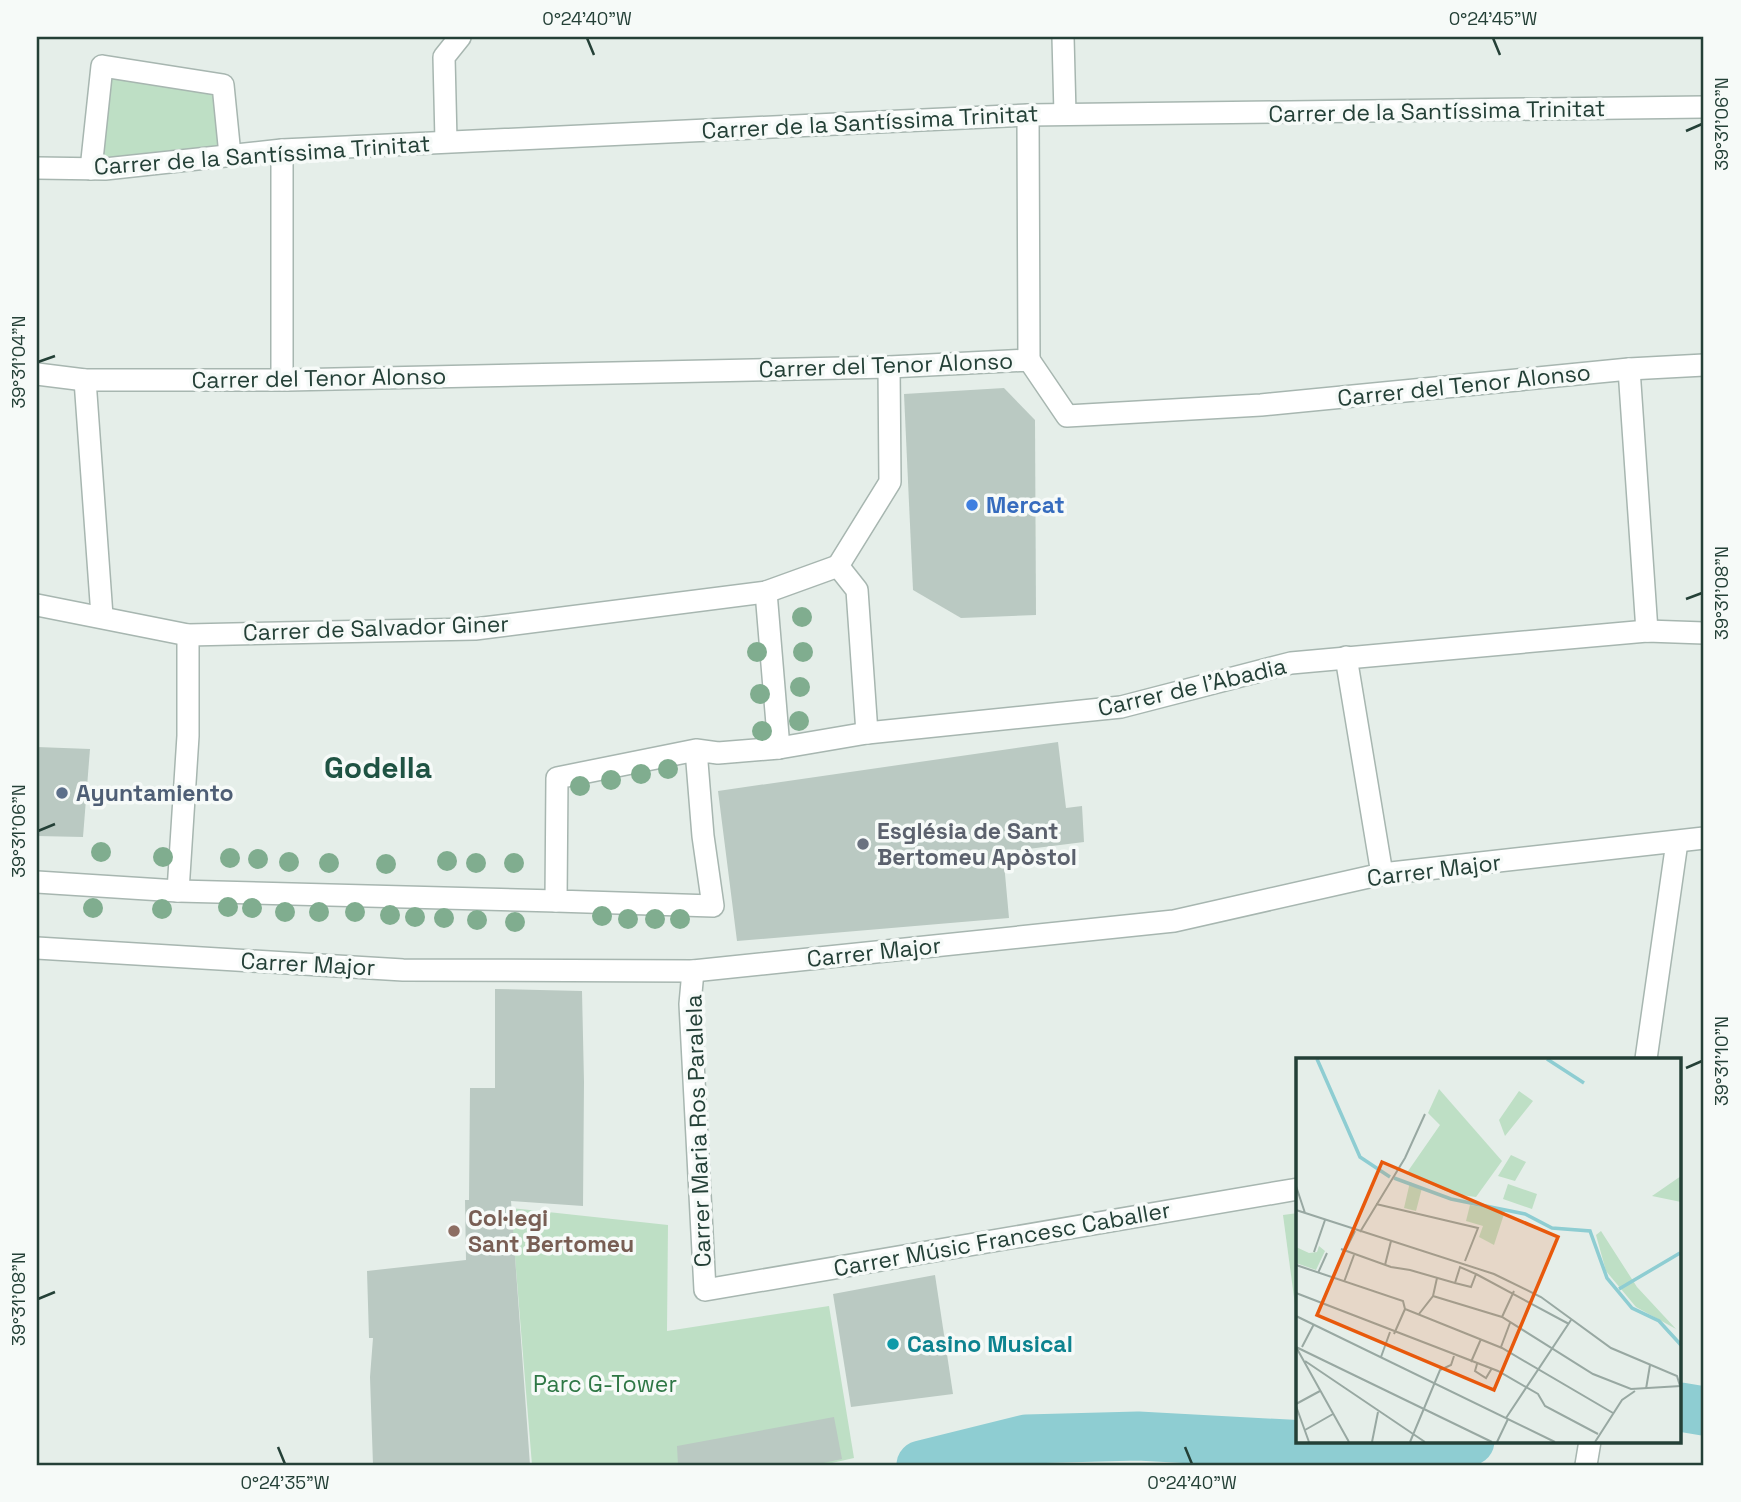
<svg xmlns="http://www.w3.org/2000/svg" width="1741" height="1502" font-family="'Space Grotesk',sans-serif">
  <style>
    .green { fill: #bedfc5 }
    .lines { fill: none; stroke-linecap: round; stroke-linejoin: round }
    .canal { stroke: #8ecdd2; stroke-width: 49 }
    .building { fill: #bac9c2 }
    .minor-casing { stroke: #a7b6b0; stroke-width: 24 }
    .minor { stroke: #fff; stroke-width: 21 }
    .tree { fill: #80ad8f }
    .ticks { fill: none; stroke: #244037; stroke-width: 2.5 }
    .shop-dot { fill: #3f7fe0; stroke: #f6faf8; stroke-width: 2.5 }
    .service-dot { fill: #5c6f8a; stroke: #f6faf8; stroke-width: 2.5 }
    .worship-dot { fill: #6b7280; stroke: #f6faf8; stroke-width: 2.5 }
    .education-dot { fill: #8d6e63; stroke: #f6faf8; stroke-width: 2.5 }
    .culture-dot { fill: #0f9aa8; stroke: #f6faf8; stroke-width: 2.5 }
    .labels { text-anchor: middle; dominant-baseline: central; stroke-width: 7; stroke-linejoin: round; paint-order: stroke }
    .street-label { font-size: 23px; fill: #244037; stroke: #f6faf8 }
    .shop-label { font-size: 23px; font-weight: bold; fill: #366cbe; stroke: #f6faf8; text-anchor: start }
    .service-label { font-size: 23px; font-weight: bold; fill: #4e5e75; stroke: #f6faf8; text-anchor: start }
    .worship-label { font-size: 23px; font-weight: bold; fill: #5b616d; stroke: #f6faf8; text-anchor: start }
    .education-label { font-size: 23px; font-weight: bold; fill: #785e54; stroke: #f6faf8; text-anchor: start }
    .culture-label { font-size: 23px; font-weight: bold; fill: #0d838f; stroke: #f6faf8; text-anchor: start }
    .park-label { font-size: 23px; fill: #2e7745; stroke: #f6faf8 }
    .district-label { font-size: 30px; font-weight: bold; fill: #1f5343; stroke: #f6faf8 }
    .inset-river { fill: none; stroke: #8ecdd2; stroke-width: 3.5 }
    .inset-road { fill: none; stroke: #98a8a2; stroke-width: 2 }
    .view { fill: #e8590c; fill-opacity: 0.15; stroke: #e8590c; stroke-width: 3.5 }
    .inset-edge { fill: none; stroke: #244037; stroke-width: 3.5 }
    .neatline { fill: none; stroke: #244037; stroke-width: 2.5 }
    .ticks-label { font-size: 18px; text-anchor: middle; fill: #244037 }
  </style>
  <rect width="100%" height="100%" fill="#e5eee9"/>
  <g class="green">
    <polygon points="97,73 220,96 218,148 84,161"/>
    <polygon points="511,1208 668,1225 667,1331 829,1306 854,1458 823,1465 532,1465"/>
    <polygon points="1298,1213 1298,1327 1283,1215"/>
  </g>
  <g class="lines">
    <g class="canal">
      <polyline points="1680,1407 1704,1411"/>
      <polyline points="921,1465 1026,1439 1138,1436 1400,1450 1445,1448 1470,1441"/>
    </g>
  </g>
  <g class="building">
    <polygon points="1004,388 1035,420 1036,615 961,618 913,590 904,394"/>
    <polygon points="1058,742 1066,808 1082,806 1084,842 1003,852 1009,918 737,941 718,791"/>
    <polygon points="37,747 90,749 83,837 37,836"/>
    <polygon points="495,989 582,991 584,1082 583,1206 511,1201 530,1465 373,1465 370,1377 373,1338 369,1338 367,1271 466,1260 465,1200 469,1200 470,1088 495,1088"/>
    <polygon points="935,1275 953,1394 851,1407 833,1294"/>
    <polygon points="834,1417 842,1459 814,1465 678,1465 677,1446"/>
  </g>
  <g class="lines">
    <defs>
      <g id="minor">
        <polyline points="1063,37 1065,114"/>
        <polyline points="1028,115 1029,360"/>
        <polyline points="446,141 444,57 460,37"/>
        <polyline points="37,168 105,169 282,150 1028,115 1704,107"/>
        <polyline points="91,169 102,66 223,85 230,155"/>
        <polyline points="1629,369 1647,631"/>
        <polyline points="37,374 85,380 288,380 889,367 1029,360 1067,416 1261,405 1629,369 1704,365"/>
        <polyline points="85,380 102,616"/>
        <polyline points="282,380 282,150"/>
        <polyline points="838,566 890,482 889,367"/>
        <polyline points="838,566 857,590 867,733"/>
        <polyline points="766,592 779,748"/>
        <polyline points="37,605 188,635 475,629 766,592 838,566"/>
        <polyline points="1346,657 1382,874"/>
        <polyline points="696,750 703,836 713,906 556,901 557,778 696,750 718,753 779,748 867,733 1121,707 1291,663 1647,631 1704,633"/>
        <polyline points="37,882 178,891 556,901"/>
        <polyline points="178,891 188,736 188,635"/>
        <polyline points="37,948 403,970 693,971 1174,921 1382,874 1704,838"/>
        <polyline points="693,971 690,1004 705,1290 1298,1189"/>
        <polyline points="1646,1059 1677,842"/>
        <polyline points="1586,1465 1590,1441"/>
      </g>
    </defs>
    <use href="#minor" class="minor-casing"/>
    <use href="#minor" class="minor"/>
  </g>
  <g class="tree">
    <circle cx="802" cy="617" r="10"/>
    <circle cx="757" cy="652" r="10"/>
    <circle cx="803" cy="652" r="10"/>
    <circle cx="800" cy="687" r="10"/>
    <circle cx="760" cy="694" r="10"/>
    <circle cx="799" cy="721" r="10"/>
    <circle cx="762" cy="731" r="10"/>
    <circle cx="668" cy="769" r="10"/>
    <circle cx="641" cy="774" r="10"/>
    <circle cx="611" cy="780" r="10"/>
    <circle cx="580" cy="786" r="10"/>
    <circle cx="101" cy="852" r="10"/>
    <circle cx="163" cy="857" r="10"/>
    <circle cx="230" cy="858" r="10"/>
    <circle cx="258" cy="859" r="10"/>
    <circle cx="447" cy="861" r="10"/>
    <circle cx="289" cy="862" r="10"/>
    <circle cx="329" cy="863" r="10"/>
    <circle cx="476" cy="863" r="10"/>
    <circle cx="514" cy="863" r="10"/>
    <circle cx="386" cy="864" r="10"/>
    <circle cx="228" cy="907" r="10"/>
    <circle cx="93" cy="908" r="10"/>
    <circle cx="252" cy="908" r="10"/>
    <circle cx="162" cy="909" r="10"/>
    <circle cx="285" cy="912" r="10"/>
    <circle cx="319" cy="912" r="10"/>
    <circle cx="355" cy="912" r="10"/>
    <circle cx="390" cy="915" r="10"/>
    <circle cx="602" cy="916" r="10"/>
    <circle cx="415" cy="917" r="10"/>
    <circle cx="444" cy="918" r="10"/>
    <circle cx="628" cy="919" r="10"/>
    <circle cx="655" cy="919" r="10"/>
    <circle cx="680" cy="919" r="10"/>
    <circle cx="477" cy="920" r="10"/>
    <circle cx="515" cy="922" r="10"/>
  </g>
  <path class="ticks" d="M 587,38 L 594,55M 1493,38 L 1500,55M 1686,131 L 1702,124M 38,362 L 55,356M 1686,599 L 1702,593M 38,831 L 55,824M 1686,1068 L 1702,1061M 38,1299 L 55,1292M 278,1447 L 285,1464M 1185,1447 L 1192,1464"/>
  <circle class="shop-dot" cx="972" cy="505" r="7"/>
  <circle class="service-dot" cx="62" cy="793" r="7"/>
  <circle class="worship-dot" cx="863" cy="844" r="7"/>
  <circle class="education-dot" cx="454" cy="1231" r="7"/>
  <circle class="culture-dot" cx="893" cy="1344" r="7"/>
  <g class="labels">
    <g class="street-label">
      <text transform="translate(1437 111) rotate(-1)">Carrer de la Santíssima Trinitat</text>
      <text transform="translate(870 122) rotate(-3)">Carrer de la Santíssima Trinitat</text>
      <text transform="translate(262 155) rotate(-4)">Carrer de la Santíssima Trinitat</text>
      <text transform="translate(886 365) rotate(-2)">Carrer del Tenor Alonso</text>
      <text transform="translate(319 378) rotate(-1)">Carrer del Tenor Alonso</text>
      <text transform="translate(1464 385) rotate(-6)">Carrer del Tenor Alonso</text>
      <text transform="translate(376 628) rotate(-2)">Carrer de Salvador Giner</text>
      <text transform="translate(1192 687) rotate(-13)">Carrer de l'Abadia</text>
      <text transform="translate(1434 870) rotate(-7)">Carrer Major</text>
      <text transform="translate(874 952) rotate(-6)">Carrer Major</text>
      <text transform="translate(308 964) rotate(3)">Carrer Major</text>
      <text transform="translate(698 1131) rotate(-92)">Carrer Maria Ros Paralela</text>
      <text transform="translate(1002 1239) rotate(-10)">Carrer Músic Francesc Caballer</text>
    </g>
    <g class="shop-label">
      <text x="986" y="505">Mercat</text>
    </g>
    <g class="service-label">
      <text x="76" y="793">Ayuntamiento</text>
    </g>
    <g class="worship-label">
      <text x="877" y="831">Església de Sant<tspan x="877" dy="26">Bertomeu Apòstol</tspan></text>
    </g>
    <g class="education-label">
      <text x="468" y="1218">Col·legi<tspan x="468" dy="26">Sant Bertomeu</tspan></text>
    </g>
    <g class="culture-label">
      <text x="907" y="1344">Casino Musical</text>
    </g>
    <g class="park-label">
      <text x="605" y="1384">Parc G-Tower</text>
    </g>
    <g class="district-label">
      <text x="378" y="767">Godella</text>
    </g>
  </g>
  <g transform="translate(1296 1058)">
    <rect width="385" height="385" fill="#e5eee9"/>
    <path d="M 143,31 L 206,103 L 180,139 L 157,136 L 110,116 L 144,67 L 132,55 ZM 223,33 L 237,43 L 209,78 L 203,62 ZM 215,97 L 230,104 L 219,123 L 202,118 ZM 385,118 L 385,144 L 356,138 ZM 114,124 L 126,130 L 120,153 L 108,150 ZM 212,126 L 241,136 L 236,151 L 207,141 ZM 174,147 L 209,153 L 198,187 L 183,179 L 187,168 L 170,163 ZM 305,173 L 341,229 L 380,271 L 340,249 L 310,213 L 300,177 ZM 23,188 L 29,193 L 20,212 L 0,205 L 0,189 L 13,195 L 21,194 Z" fill="#bedfc5"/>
    <path class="inset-river" d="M 21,1 L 64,99 L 94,119M 251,1 L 288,25M 98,120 L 155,141 L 229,156 L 256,170 L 294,173 L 311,220 L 336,250 L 363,263 L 385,287M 323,231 L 384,195"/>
    <path class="inset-road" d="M 0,128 L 9,155M 80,146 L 182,170 L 169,203M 0,152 L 198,216 L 245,239 L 315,290 L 381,318 L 384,328M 64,174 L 109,100 L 129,56M 45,191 L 95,209 L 114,212 L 159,225 L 175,229 L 180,216 L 164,209 L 159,225M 49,193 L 59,173M 18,194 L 29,162M 0,207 L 107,243 L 109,251 L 206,290 L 317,355M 89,207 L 95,183M 22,215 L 31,195M 180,216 L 273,266M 48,224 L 58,197M 0,235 L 202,313 L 242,336 L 249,348 L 302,376M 137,238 L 206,259 L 297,316 L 335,331 L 385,328M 123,256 L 137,238 L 141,220M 0,258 L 259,384M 206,259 L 218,233M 98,276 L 109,251M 0,289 L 196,384M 0,289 L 53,384M 6,289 L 18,266M 205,289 L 214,265M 85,299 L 94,274M 9,303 L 129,384M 175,304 L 185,281M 181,306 L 179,313 L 190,320 L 196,310M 350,331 L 354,307M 0,346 L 24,333M 0,348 L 13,384M 210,360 L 275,262M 9,372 L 37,356M 76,384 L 82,354M 114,384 L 144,312 L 155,307 L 158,298M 201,384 L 212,361M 299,384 L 326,342 L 339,333"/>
    <path class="view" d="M 86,104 L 262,179 L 198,332 L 21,257 Z"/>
    <rect width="385" height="385" class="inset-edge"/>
  </g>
  <rect width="1741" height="1502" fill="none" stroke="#f6faf8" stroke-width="77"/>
  <rect x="38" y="38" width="1664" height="1426" class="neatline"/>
  <g class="ticks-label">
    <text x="587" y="25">0°24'40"W</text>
    <text x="1493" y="25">0°24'45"W</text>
    <text transform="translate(1722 124) rotate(-90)" y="6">39°31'06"N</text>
    <text transform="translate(19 362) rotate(-90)" y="6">39°31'04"N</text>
    <text transform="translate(1722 593) rotate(-90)" y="6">39°31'08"N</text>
    <text transform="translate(19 831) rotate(-90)" y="6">39°31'06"N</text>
    <text transform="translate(1722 1061) rotate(-90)" y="6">39°31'10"N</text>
    <text transform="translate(19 1299) rotate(-90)" y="6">39°31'08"N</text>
    <text x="285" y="1489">0°24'35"W</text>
    <text x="1192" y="1489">0°24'40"W</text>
  </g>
</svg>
